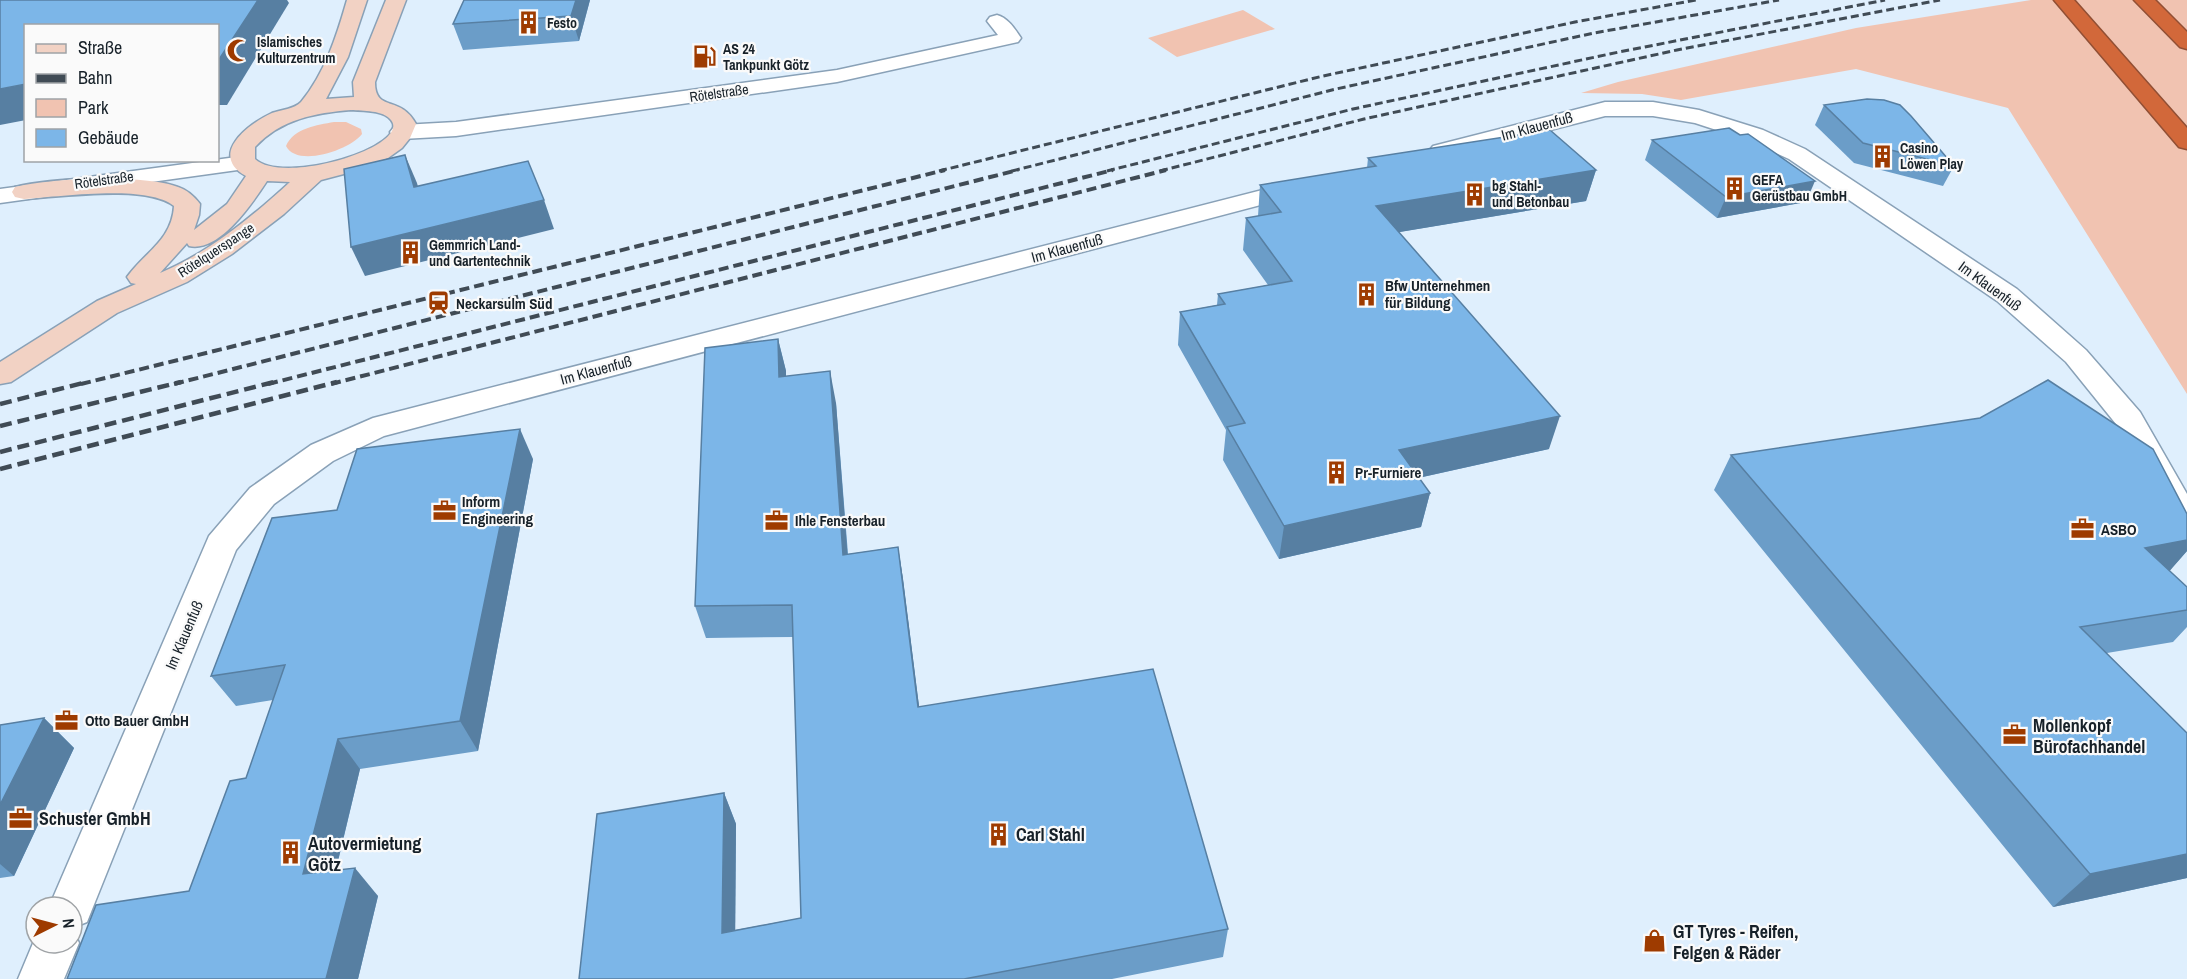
<svg xmlns="http://www.w3.org/2000/svg" width="2187" height="979" font-family="'Archivo Narrow',sans-serif">
  <style>
    .green { fill: #f1c3b1 }
    .lines { fill: none; stroke-linecap: round; stroke-linejoin: round }
    .street-casing { stroke: #89a1b7; stroke-width: 3 }
    .secondary-casing { stroke: #89a1b7; stroke-width: 3 }
    .highway-casing { stroke: #914f34; stroke-width: 3 }
    .street { fill: #fff; fill-rule: evenodd }
    .secondary { fill: #f2d2c4; fill-rule: evenodd }
    .highway { fill: #d2683a; fill-rule: evenodd }
    .rail-far2 { stroke: #404b55; stroke-width: 3; stroke-dasharray: 8 4; stroke-linecap: butt }
    .rail-far1 { stroke: #404b55; stroke-width: 4; stroke-dasharray: 10 5; stroke-linecap: butt }
    .rail { stroke: #404b55; stroke-width: 4.5; stroke-dasharray: 12 6; stroke-linecap: butt }
    .wall { fill: #6b9dc8 }
    .shaded-wall { fill: #577fa2 }
    .building { fill: #7cb6e8; stroke: #577fa2; stroke-width: 1.5 }
    .labels { text-anchor: middle; dominant-baseline: central; stroke-width: 4.5; stroke-linejoin: round; paint-order: stroke }
    .far-poi-label { font-size: 14px; font-weight: bold; fill: #172129; stroke: #fafafa; text-anchor: start }
    .far-street-label { font-size: 14px; fill: #172129; stroke: #fafafa }
    .street-label { font-size: 15px; fill: #172129; stroke: #fafafa }
    .poi-label { font-size: 15px; font-weight: bold; fill: #172129; stroke: #fafafa; text-anchor: start }
    .near-poi-label { font-size: 18px; font-weight: bold; fill: #172129; stroke: #fafafa; text-anchor: start }
  </style>
  <rect width="100%" height="100%" fill="#dfeffd"/>
  <g class="green">
    <polygon points="2031,0 2187,0 2187,394 2008,108 1856,69 1681,100 1642,94 1581,93 1618,82 1856,28"/>
    <polygon points="1243,10 1275,29 1177,57 1148,38"/>
    <path d="M 334,122 L 346,122 L 361,129 L 362,134 C 350,150 297,168 286,146 C 294,128 317,125 334,122 Z"/>
  </g>
  <g class="lines">
    <defs>
      <g id="street">
        <path d="M 997,15 C 1008,18 1015,29 1021,38 L 1018,42 L 837,82 L 456,136 L 402,139 L 394,137 L 390,132 L 394,127 L 402,125 L 456,122 L 837,70 L 998,35 L 987,21 L 990,17 Z"/>
        <polygon points="1605,102 1653,102 1699,110 1763,130 1805,149 2017,289 2086,350 2140,412 2187,494 2187,536 2175,533 2116,424 2066,362 1997,301 1789,159 1747,140 1695,123 1653,116 1605,116 1441,158 1433,156 1429,151 1433,146"/>
        <polygon points="244,156 252,158 256,163 252,168 0,203 0,189"/>
        <polygon points="1301,180 1310,182 1313,187 1310,192 384,436 333,461 274,504 236,550 93,907 87,922 72,928 79,943 64,979 18,979 36,936 36,943 72,943 72,907 49,907 209,536 250,488 311,445 373,418"/>
      </g>
      <path id="secondary" d="M 347,0 L 367,0 L 348,57 L 326,99 L 354,97 L 353,82 L 386,0 L 406,0 L 375,82 C 375,113 400,94 416,124 L 410,138 L 402,148 L 388,158 L 359,170 L 321,180 L 284,214 L 232,254 L 187,282 L 117,313 L 11,382 L 0,384 L 0,362 L 97,301 L 136,284 L 131,283 L 127,277 C 145,252 172,240 174,206 C 146,184 61,197 24,199 L 15,197 L 12,192 L 15,187 C 49,178 146,174 178,187 C 187,190 194,196 200,204 L 199,215 L 194,230 L 227,204 L 246,176 C 208,155 248,124 272,113 C 280,110 295,109 301,102 C 325,73 337,35 347,0 ZM 351,110 C 363,111 383,110 391,120 C 412,146 284,186 255,159 L 255,147 C 281,119 315,113 351,110 ZM 267,181 L 290,182 C 252,217 208,253 160,273 L 187,243 L 189,246 C 219,253 252,204 267,181 Z"/>
      <g id="highway">
        <polygon points="2054,0 2074,0 2187,128 2187,149 2179,147"/>
        <polygon points="2134,0 2155,0 2187,32 2187,49 2180,47"/>
      </g>
    </defs>
    <use href="#street" class="street-casing"/>
    <use href="#secondary" class="secondary-casing"/>
    <use href="#highway" class="highway-casing"/>
    <use href="#street" class="street"/>
    <use href="#secondary" class="secondary"/>
    <use href="#highway" class="highway"/>
    <g class="rail-far2">
      <polyline points="939,171 1323,76 1575,22 1696,0"/>
      <polyline points="1012,171 1336,89 1594,33 1779,0"/>
      <polyline points="1107,171 1353,109 1619,52 1885,0"/>
      <polyline points="1160,171 1364,119 1677,50 1940,0"/>
    </g>
    <g class="rail-far1">
      <polyline points="81,384 945,170"/>
      <polyline points="174,384 1018,170"/>
      <polyline points="268,384 1113,170"/>
      <polyline points="331,384 1166,170"/>
    </g>
    <g class="rail">
      <polyline points="0,404 87,382"/>
      <polyline points="0,426 181,382"/>
      <polyline points="0,452 274,382"/>
      <polyline points="0,469 337,382"/>
    </g>
  </g>
  <g class="wall">
    <polygon points="590,0 579,41 463,50 453,24"/>
    <polygon points="1824,105 1954,166 1943,186 1854,163 1815,125"/>
    <polygon points="1652,140 1806,202 1717,218 1645,160"/>
    <polygon points="1368,158 1596,170 1586,201 1399,232 1549,449 1418,478 1430,493 1421,527 1279,559 1223,460 1226,430 1178,345 1180,312 1217,305 1218,294 1268,285 1243,250 1246,218 1258,216 1260,185 1367,168"/>
    <polygon points="778,339 786,371 786,376 836,403 848,554 898,547 903,579 919,706 1228,929 1223,957 1112,979 579,979 724,793 736,824 735,930 801,918 793,637 706,638 695,606"/>
    <polygon points="1731,455 2187,514 2187,551 2169,571 2187,587 2187,627 2173,642 2107,653 2187,878 2053,907 1714,490"/>
    <polygon points="533,459 478,751 360,769 336,870 378,896 358,979 67,979 189,891 246,778 273,700 236,706 211,676 337,510"/>
    <polygon points="44,718 74,748 14,876 0,878 0,725"/>
  </g>
  <g class="shaded-wall">
    <polygon points="258,0 287,0 289,3 227,105 218,105 218,61"/>
    <polygon points="576,0 590,0 579,41 571,16"/>
    <polygon points="26,84 26,120 0,125 0,89"/>
    <polygon points="405,155 417,183 426,216 414,187"/>
    <polygon points="1596,170 1586,201 1370,237 1376,206"/>
    <polygon points="1815,181 1806,202 1717,218 1726,197"/>
    <polygon points="544,200 554,229 365,276 351,247"/>
    <polygon points="778,339 786,371 786,409 779,377"/>
    <polygon points="830,371 836,403 850,587 843,555"/>
    <polygon points="1560,416 1549,449 1391,484 1399,450"/>
    <polygon points="520,429 533,459 478,751 460,721"/>
    <polygon points="1430,493 1421,527 1279,559 1284,526"/>
    <polygon points="2187,540 2187,551 2167,574 2145,548"/>
    <polygon points="898,547 903,579 923,738 918,707"/>
    <polygon points="44,718 74,748 14,876 0,864 0,805"/>
    <polygon points="338,739 360,769 328,902 303,874"/>
    <polygon points="724,793 736,824 735,961 722,933"/>
    <polygon points="2187,854 2187,878 2053,907 2090,874"/>
    <polygon points="355,868 378,896 358,979 326,979"/>
  </g>
  <g class="building">
    <polygon points="0,0 258,0 218,61 218,26 26,26 26,84 0,89"/>
    <polygon points="464,0 576,0 571,16 453,24"/>
    <polygon points="1867,99 1884,100 1900,105 1911,116 1954,166 1863,143 1824,105"/>
    <polygon points="1729,128 1740,135 1748,134 1815,181 1726,197 1652,140"/>
    <polygon points="1550,130 1596,170 1376,206 1560,416 1399,450 1430,493 1284,526 1227,427 1245,423 1180,312 1225,304 1218,294 1292,281 1246,218 1281,212 1260,185 1376,166 1368,158"/>
    <polygon points="405,155 414,187 528,161 544,200 351,247 344,169"/>
    <polygon points="778,339 779,377 830,371 843,555 898,547 918,707 1153,669 1228,929 964,979 579,979 597,814 724,793 722,933 801,918 792,605 695,606 705,348"/>
    <polygon points="2048,380 2153,449 2187,514 2187,540 2145,548 2187,587 2187,610 2080,627 2187,733 2187,854 2090,874 1731,455 1980,418"/>
    <polygon points="520,429 460,721 338,739 303,874 355,868 326,979 67,979 96,905 189,891 230,781 246,778 285,665 211,676 272,518 337,510 357,449"/>
    <polygon points="44,718 0,805 0,725"/>
  </g>
  <defs>
    <symbol id="building-bare" viewBox="-9 -9 18 18"><path d="M-4-6H4V6H1V3H-1V6H-4ZM-2.5-4.3h1.7v1.8h-1.7ZM.8-4.3h1.7v1.8H.8ZM-2.5-1h1.7V.8h-1.7ZM.8-1h1.7V.8H.8Z" fill="#9e3b00" stroke="#fafafa" stroke-width="2.5" paint-order="stroke"/></symbol>
    <symbol id="mosque-bare" viewBox="-9 -9 18 18"><path d="M3.5-4.9A6 6 0 1 0 3.5 4.9A5 5 0 1 1 3.5-4.9Z" fill="#9e3b00" stroke="#fafafa" stroke-width="2.5" paint-order="stroke"/></symbol>
    <symbol id="fuel-bare" viewBox="-9 -9 18 18"><path d="M-5.5-6h7V0h2V4h1.3V-2.5L3-4.5l.8-.8L6-3V5H2.5V1h-1V6h-7ZM-4.2-4.7v3.2H.2V-4.7Z" fill="#9e3b00" stroke="#fafafa" stroke-width="2.5" paint-order="stroke"/></symbol>
    <symbol id="station-bare" viewBox="-9 -9 18 18"><path d="M-3-6H3Q5-6 5-4V2Q5 4 3 4L4.5 6H3L1.5 4h-3L-3 6H-4.5L-3 4Q-5 4-5 2V-4Q-5-6-3-6ZM-3.5-4v3h7v-3ZM-3.5 1v1.5H-2V1ZM2 1v1.5H3.5V1Z" fill="#9e3b00" stroke="#fafafa" stroke-width="2.5" paint-order="stroke"/></symbol>
    <symbol id="office-bare" viewBox="-9 -9 18 18"><path d="M-6-3h4V-5.5h4V-3h4V5H-6ZM-1-4.5V-3h2v-1.5ZM-6 0V1H6V0Z" fill="#9e3b00" stroke="#fafafa" stroke-width="2.5" paint-order="stroke"/></symbol>
    <symbol id="shop-bare" viewBox="-9 -9 18 18"><path d="M-5-2.5h2.3a2.7 3.5 0 0 1 5.4 0H5L5.5 6h-11ZM-1.5-2.5h3a1.5 2.3 0 0 0-3 0Z" fill="#9e3b00" stroke="#fafafa" stroke-width="2.5" paint-order="stroke"/></symbol>
  </defs>
  <g fill-rule="evenodd">
    <use href="#building-bare" x="512" y="6" width="33" height="33"/>
    <use href="#mosque-bare" x="222" y="34" width="33" height="33"/>
    <use href="#fuel-bare" x="688" y="40" width="33" height="33"/>
    <use href="#building-bare" x="1866" y="140" width="33" height="33"/>
    <use href="#building-bare" x="1718" y="172" width="33" height="33"/>
    <use href="#building-bare" x="1458" y="178" width="33" height="33"/>
    <use href="#building-bare" x="394" y="236" width="33" height="33"/>
    <use href="#building-bare" x="1350" y="278" width="33" height="33"/>
    <use href="#station-bare" x="422" y="286" width="33" height="33"/>
    <use href="#building-bare" x="1320" y="456" width="33" height="33"/>
    <use href="#office-bare" x="428" y="494" width="33" height="33"/>
    <use href="#office-bare" x="760" y="504" width="33" height="33"/>
    <use href="#office-bare" x="2066" y="512" width="33" height="33"/>
    <use href="#office-bare" x="50" y="704" width="33" height="33"/>
    <use href="#office-bare" x="1998" y="718" width="33" height="33"/>
    <use href="#office-bare" x="4" y="802" width="33" height="33"/>
    <use href="#building-bare" x="982" y="818" width="33" height="33"/>
    <use href="#building-bare" x="274" y="836" width="33" height="33"/>
    <use href="#shop-bare" x="1638" y="924" width="33" height="33"/>
  </g>
  <g class="labels">
    <g class="far-poi-label">
      <text x="547" y="23">Festo</text>
      <text x="257" y="42">Islamisches<tspan x="257" dy="16">Kulturzentrum</tspan></text>
      <text x="723" y="49">AS 24<tspan x="723" dy="16">Tankpunkt Götz</tspan></text>
      <text x="1900" y="148">Casino<tspan x="1900" dy="16">Löwen Play</tspan></text>
      <text x="1752" y="180">GEFA<tspan x="1752" dy="16">Gerüstbau GmbH</tspan></text>
      <text x="1492" y="186">bg Stahl-<tspan x="1492" dy="16">und Betonbau</tspan></text>
      <text x="429" y="245">Gemmrich Land-<tspan x="429" dy="16">und Gartentechnik</tspan></text>
    </g>
    <g class="far-street-label">
      <text transform="translate(719 93) rotate(-8)">Rötelstraße</text>
      <text transform="translate(104 180) rotate(-8)">Rötelstraße</text>
      <text transform="translate(216 250) rotate(-33)">Rötelquerspange</text>
    </g>
    <g class="street-label">
      <text transform="translate(1537 126) rotate(-15)">Im Klauenfuß</text>
      <text transform="translate(1067 248) rotate(-15)">Im Klauenfuß</text>
      <text transform="translate(1990 286) rotate(36)">Im Klauenfuß</text>
      <text transform="translate(596 370) rotate(-15)">Im Klauenfuß</text>
      <text transform="translate(184 635) rotate(-67)">Im Klauenfuß</text>
    </g>
    <g class="poi-label">
      <text x="1385" y="285">Bfw Unternehmen<tspan x="1385" dy="17">für Bildung</tspan></text>
      <text x="456" y="303">Neckarsulm Süd</text>
      <text x="1355" y="472">Pr-Furniere</text>
      <text x="462" y="501">Inform<tspan x="462" dy="17">Engineering</tspan></text>
      <text x="795" y="520">Ihle Fensterbau</text>
      <text x="2101" y="529">ASBO</text>
      <text x="85" y="720">Otto Bauer GmbH</text>
    </g>
    <g class="near-poi-label">
      <text x="2033" y="725">Mollenkopf<tspan x="2033" dy="21">Bürofachhandel</tspan></text>
      <text x="39" y="818">Schuster GmbH</text>
      <text x="1016" y="834">Carl Stahl</text>
      <text x="308" y="843">Autovermietung<tspan x="308" dy="21">Götz</tspan></text>
      <text x="1673" y="931">GT Tyres - Reifen,<tspan x="1673" dy="21">Felgen &amp; Räder</tspan></text>
    </g>
  </g>
  <rect x="24" y="24" width="195" height="138" fill="#fafafa" stroke="#9fa3a6" stroke-width="1.5"/>
  <rect x="36" y="44" width="30" height="9" fill="#f2d2c4" stroke="#9fa3a6" stroke-width="1.5"/>
  <text x="78" y="54" font-size="18" fill="#172129">Straße</text>
  <rect x="36" y="74" width="30" height="9" fill="#404b55" stroke="#9fa3a6" stroke-width="1.5"/>
  <text x="78" y="84" font-size="18" fill="#172129">Bahn</text>
  <rect x="36" y="99" width="30" height="18" fill="#f1c3b1" stroke="#9fa3a6" stroke-width="1.5"/>
  <text x="78" y="114" font-size="18" fill="#172129">Park</text>
  <rect x="36" y="129" width="30" height="18" fill="#7cb6e8" stroke="#9fa3a6" stroke-width="1.5"/>
  <text x="78" y="144" font-size="18" fill="#172129">Gebäude</text>
  <g transform="translate(54 925) rotate(84)"><circle r="28" fill="#fafafa" stroke="#9fa3a6" stroke-width="1.5"/>
  <path d="M0-4.5L10 22L0 15L-10 22Z" fill="#9e3b00"/>
  <text y="-9" font-size="16" font-weight="bold" text-anchor="middle" fill="#172129">N</text>
  </g>
</svg>
